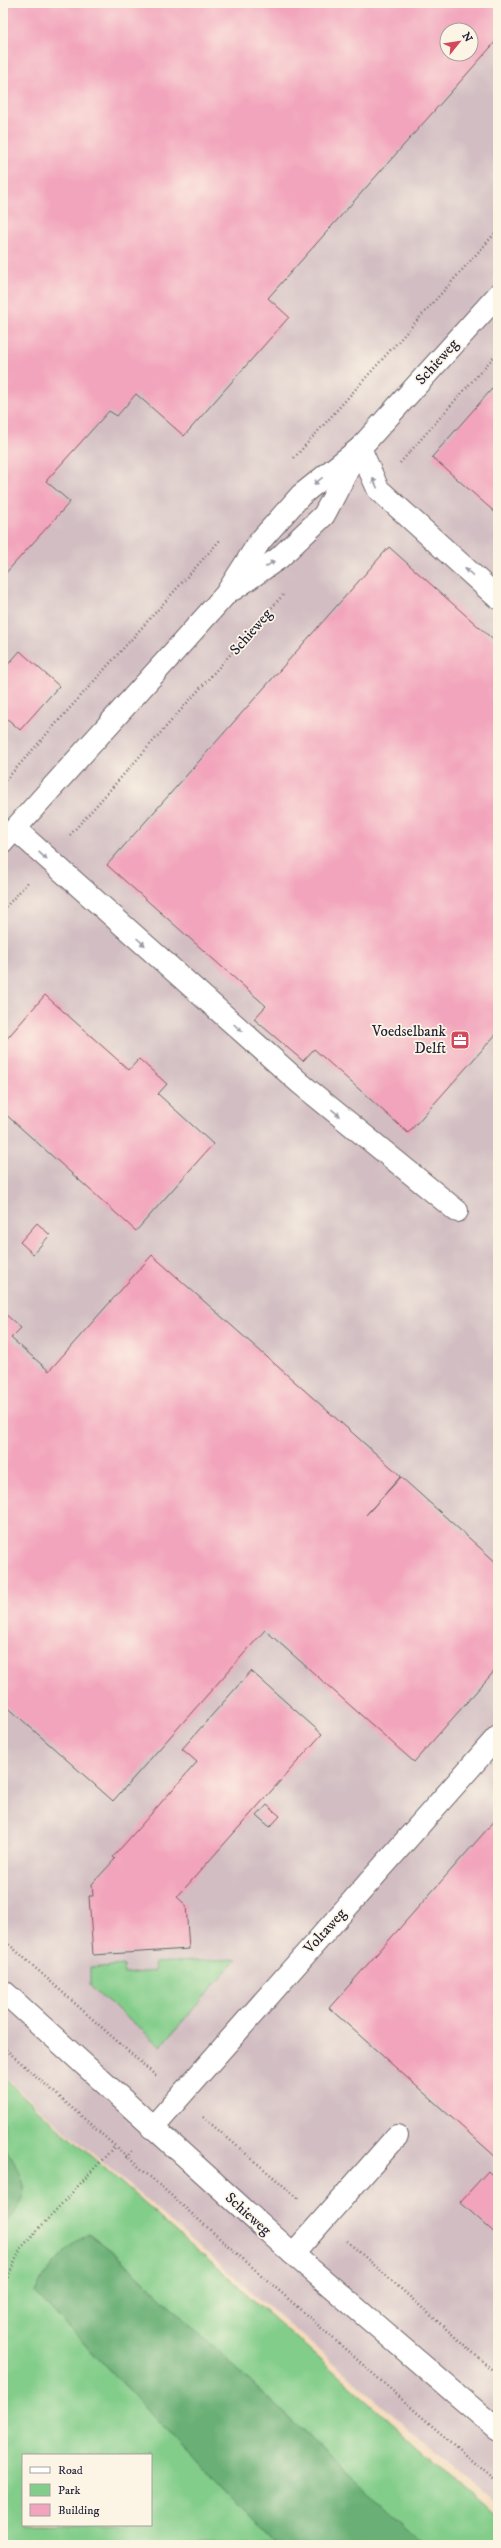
<svg xmlns="http://www.w3.org/2000/svg" width="501" height="2548" font-family="'IM FELL DW Pica',serif">
  <style>
    .industrial { fill: #d2bec2; fill-rule: evenodd }
    .green { fill: #83cd8a; stroke: #527862; fill-rule: evenodd }
    .forest { fill: #6ab076; stroke: #466958 }
    .building { fill: #f2a4bc; fill-rule: evenodd }
    .lines { fill: none; stroke-linecap: round; stroke-linejoin: round }
    .lane-casing { stroke: #6c6368; stroke-width: 24 }
    .street-casing { stroke: #6c6368; stroke-width: 24 }
    .secondary-casing { stroke: #6c6368; stroke-width: 24 }
    .path { stroke: #6c6368; stroke-width: 2.5; stroke-dasharray: 1 3; stroke-linecap: butt }
    .lane { stroke: #fff; stroke-width: 22 }
    .street { stroke: #fff; stroke-width: 22 }
    .secondary { stroke: #fff; stroke-width: 22 }
    .oneway { fill: #9c9ca7 }
    .labels { text-anchor: middle; dominant-baseline: central; stroke-width: 3.5; stroke-linejoin: round; paint-order: stroke }
    .street-label { font-size: 15px; fill: #22223b; stroke: #fcf5e5 }
    .poi-label { font-size: 15px; fill: #22223b; stroke: #fcf5e5; text-anchor: end }
  </style>
  <rect width="100%" height="100%" fill="#fcf5e5"/>
  <filter id="ink" filterUnits="userSpaceOnUse"><feTurbulence type="fractalNoise" baseFrequency=".025" numOctaves="2"/><feDisplacementMap in="SourceGraphic" scale="8" xChannelSelector="R" yChannelSelector="G"/><feConvolveMatrix kernelMatrix="1 2 1 2 8 2 1 2 1" color-interpolation-filters="sRGB"/></filter>
  <filter id="wash" filterUnits="userSpaceOnUse"><feTurbulence type="fractalNoise" baseFrequency=".012" numOctaves="4" result="noise"/><feDisplacementMap in="SourceGraphic" scale="16" xChannelSelector="R" yChannelSelector="G"/><feGaussianBlur stdDeviation="0.9" result="paint"/><feColorMatrix in="noise" values="0 0 0 0 0 0 0 0 0 0 0 0 0 0 0 0 0 1.4 0 .05"/><feComposite in="paint" operator="in"/></filter>
  <g filter="url(#wash)">
    <rect width="100%" height="100%" fill="#f4dbbd"/>
    <path class="industrial" d="M 3,3 L 498,3 L 498,2506 L 3,2076 ZM 447,30 L 471,30 L 471,54 L 447,54 Z"/>
    <g class="green">
      <polygon points="237,1959 161,2046 90,1986 90,1968 123,1965 124,1974 155,1971 154,1963"/>
      <path d="M 3,2078 L 498,2517 L 498,2545 L 423,2545 L 112,2251 L 88,2233 C 63,2251 50,2265 35,2292 L 276,2545 L 3,2545 L 3,2226 L 25,2187 L 3,2144 ZM 23,2455 L 151,2455 L 151,2525 L 23,2525 Z"/>
    </g>
    <g class="forest">
      <path d="M 3,2144 C 24,2178 37,2194 3,2226 Z"/>
      <path d="M 88,2233 L 112,2251 L 423,2545 L 276,2545 L 35,2292 C 50,2265 63,2251 88,2233 Z"/>
    </g>
    <g id="blocks">
      <g class="building">
        <path d="M 3,3 L 498,3 L 498,39 L 268,298 L 289,317 L 184,436 L 136,394 L 117,416 L 109,411 L 46,481 L 70,502 L 3,576 ZM 447,30 L 471,30 L 471,54 L 447,54 Z"/>
        <polygon points="498,382 498,515 432,457"/>
        <polygon points="389,547 498,644 498,1032 408,1133 314,1049 303,1061 254,1019 266,1006 107,865"/>
        <polygon points="20,651 59,686 20,730 3,715 3,670"/>
        <polygon points="45,995 129,1070 139,1059 167,1084 158,1094 213,1144 136,1231 3,1112 3,1043"/>
        <polygon points="37,1223 50,1235 33,1254 20,1242"/>
        <polygon points="152,1255 401,1476 366,1515 401,1477 498,1564 498,1667 414,1762 265,1630 113,1801 3,1703 3,1312 21,1328 11,1338 49,1371"/>
        <polygon points="251,1671 322,1734 177,1897 186,1905 189,1949 93,1955 89,1896 93,1896 92,1884 115,1859 113,1857 197,1762 182,1749"/>
        <polygon points="267,1805 280,1816 270,1827 257,1816"/>
        <polygon points="498,1817 498,2159 329,2008"/>
        <polygon points="498,2169 498,2236 460,2202 488,2171 492,2175"/>
      </g>
    </g>
  </g>
  <g filter="url(#ink)">
    <use href="#blocks" fill-opacity="0" stroke="#6c6368" stroke-width="1"/>
    <g class="lines">
      <defs>
        <g id="lane">
          <polyline points="360,448 378,489 498,598"/>
          <polyline points="15,829 301,1084 457,1211"/>
          <polyline points="293,2254 397,2136"/>
        </g>
        <polyline id="street" points="152,2128 498,1736"/>
        <g id="secondary">
          <polyline points="234,589 279,558 324,515 355,456"/>
          <polyline points="3,842 226,594 260,541 301,495 360,448 498,295"/>
          <polyline points="3,1991 293,2254 498,2430"/>
        </g>
      </defs>
      <use href="#lane" class="lane-casing"/>
      <use href="#street" class="street-casing"/>
      <use href="#secondary" class="secondary-casing"/>
      <g class="path">
        <polyline points="294,458 498,230"/>
        <polyline points="400,463 498,352"/>
        <polyline points="3,783 221,539"/>
        <polyline points="70,835 283,595"/>
        <polyline points="3,910 28,882"/>
        <polyline points="3,1939 156,2076"/>
        <polyline points="3,2047 498,2484"/>
        <polyline points="203,2117 300,2200"/>
        <polyline points="126,2158 132,2150"/>
        <polyline points="347,2241 498,2375"/>
        <polyline points="3,2297 5,2283 21,2248 114,2147"/>
      </g>
      <use href="#lane" class="lane"/>
      <use href="#street" class="street"/>
      <use href="#secondary" class="secondary"/>
    </g>
    <defs><path id="oneway-solid" d="M-6-.8H1V-3.2L6.5 0L1 3.2V.8H-6Z"/></defs>
    <g class="oneway">
      <use href="#oneway-solid" transform="translate(318 481) rotate(142)"/>
      <use href="#oneway-solid" transform="translate(375 483) rotate(-115)"/>
      <use href="#oneway-solid" transform="translate(270 564) rotate(-35)"/>
      <use href="#oneway-solid" transform="translate(469 572) rotate(-138)"/>
      <use href="#oneway-solid" transform="translate(43 856) rotate(43)"/>
      <use href="#oneway-solid" transform="translate(141 942) rotate(42)"/>
      <use href="#oneway-solid" transform="translate(238 1028) rotate(42)"/>
      <use href="#oneway-solid" transform="translate(336 1113) rotate(39)"/>
    </g>
  </g>
  <defs>
    <symbol id="office-square" viewBox="-11 -11 22 22"><rect x="-9" y="-9" width="18" height="18" rx="4" fill="#d1495b" stroke="#fcf5e5"/><path d="M-6-3h4V-5.5h4V-3h4V5H-6ZM-1-4.5V-3h2v-1.5ZM-6 0V1H6V0Z" fill="#fff"/></symbol>
  </defs>
  <g fill-rule="evenodd">
    <use href="#office-square" x="449" y="1029" width="22" height="22"/>
  </g>
  <g class="labels">
    <g class="street-label">
      <text transform="translate(437 362) rotate(-48)">Schieweg</text>
      <text transform="translate(251 632) rotate(-49)">Schieweg</text>
      <text transform="translate(325 1931) rotate(-48)">Voltaweg</text>
      <text transform="translate(248 2214) rotate(42)">Schieweg</text>
    </g>
    <g class="poi-label">
      <text x="446" y="1031">Voedselbank<tspan x="446" dy="17">Delft</tspan></text>
    </g>
  </g>
  <rect width="501" height="2548" fill="none" stroke="#fcf5e5" stroke-width="16"/>
  <rect x="22" y="2454" width="130" height="72" fill="#fcf5e5" stroke="#a5a1a1"/>
  <rect x="30" y="2467" width="20" height="6" fill="#ffffff" stroke="#a5a1a1"/>
  <text x="58" y="2474" font-size="12" fill="#22223b">Road</text>
  <rect x="30" y="2484" width="20" height="12" fill="#83cd8a" stroke="#a5a1a1"/>
  <text x="58" y="2494" font-size="12" fill="#22223b">Park</text>
  <rect x="30" y="2504" width="20" height="12" fill="#f2a4bc" stroke="#a5a1a1"/>
  <text x="58" y="2514" font-size="12" fill="#22223b">Building</text>
  <g transform="translate(459 42) rotate(60)"><circle r="19" fill="#fcf5e5" stroke="#a5a1a1"/>
  <path d="M0-3L7 15L0 10L-7 15Z" fill="#d1495b"/>
  <text y="-6" font-size="11" font-weight="bold" text-anchor="middle" fill="#22223b">N</text>
  </g>
</svg>
